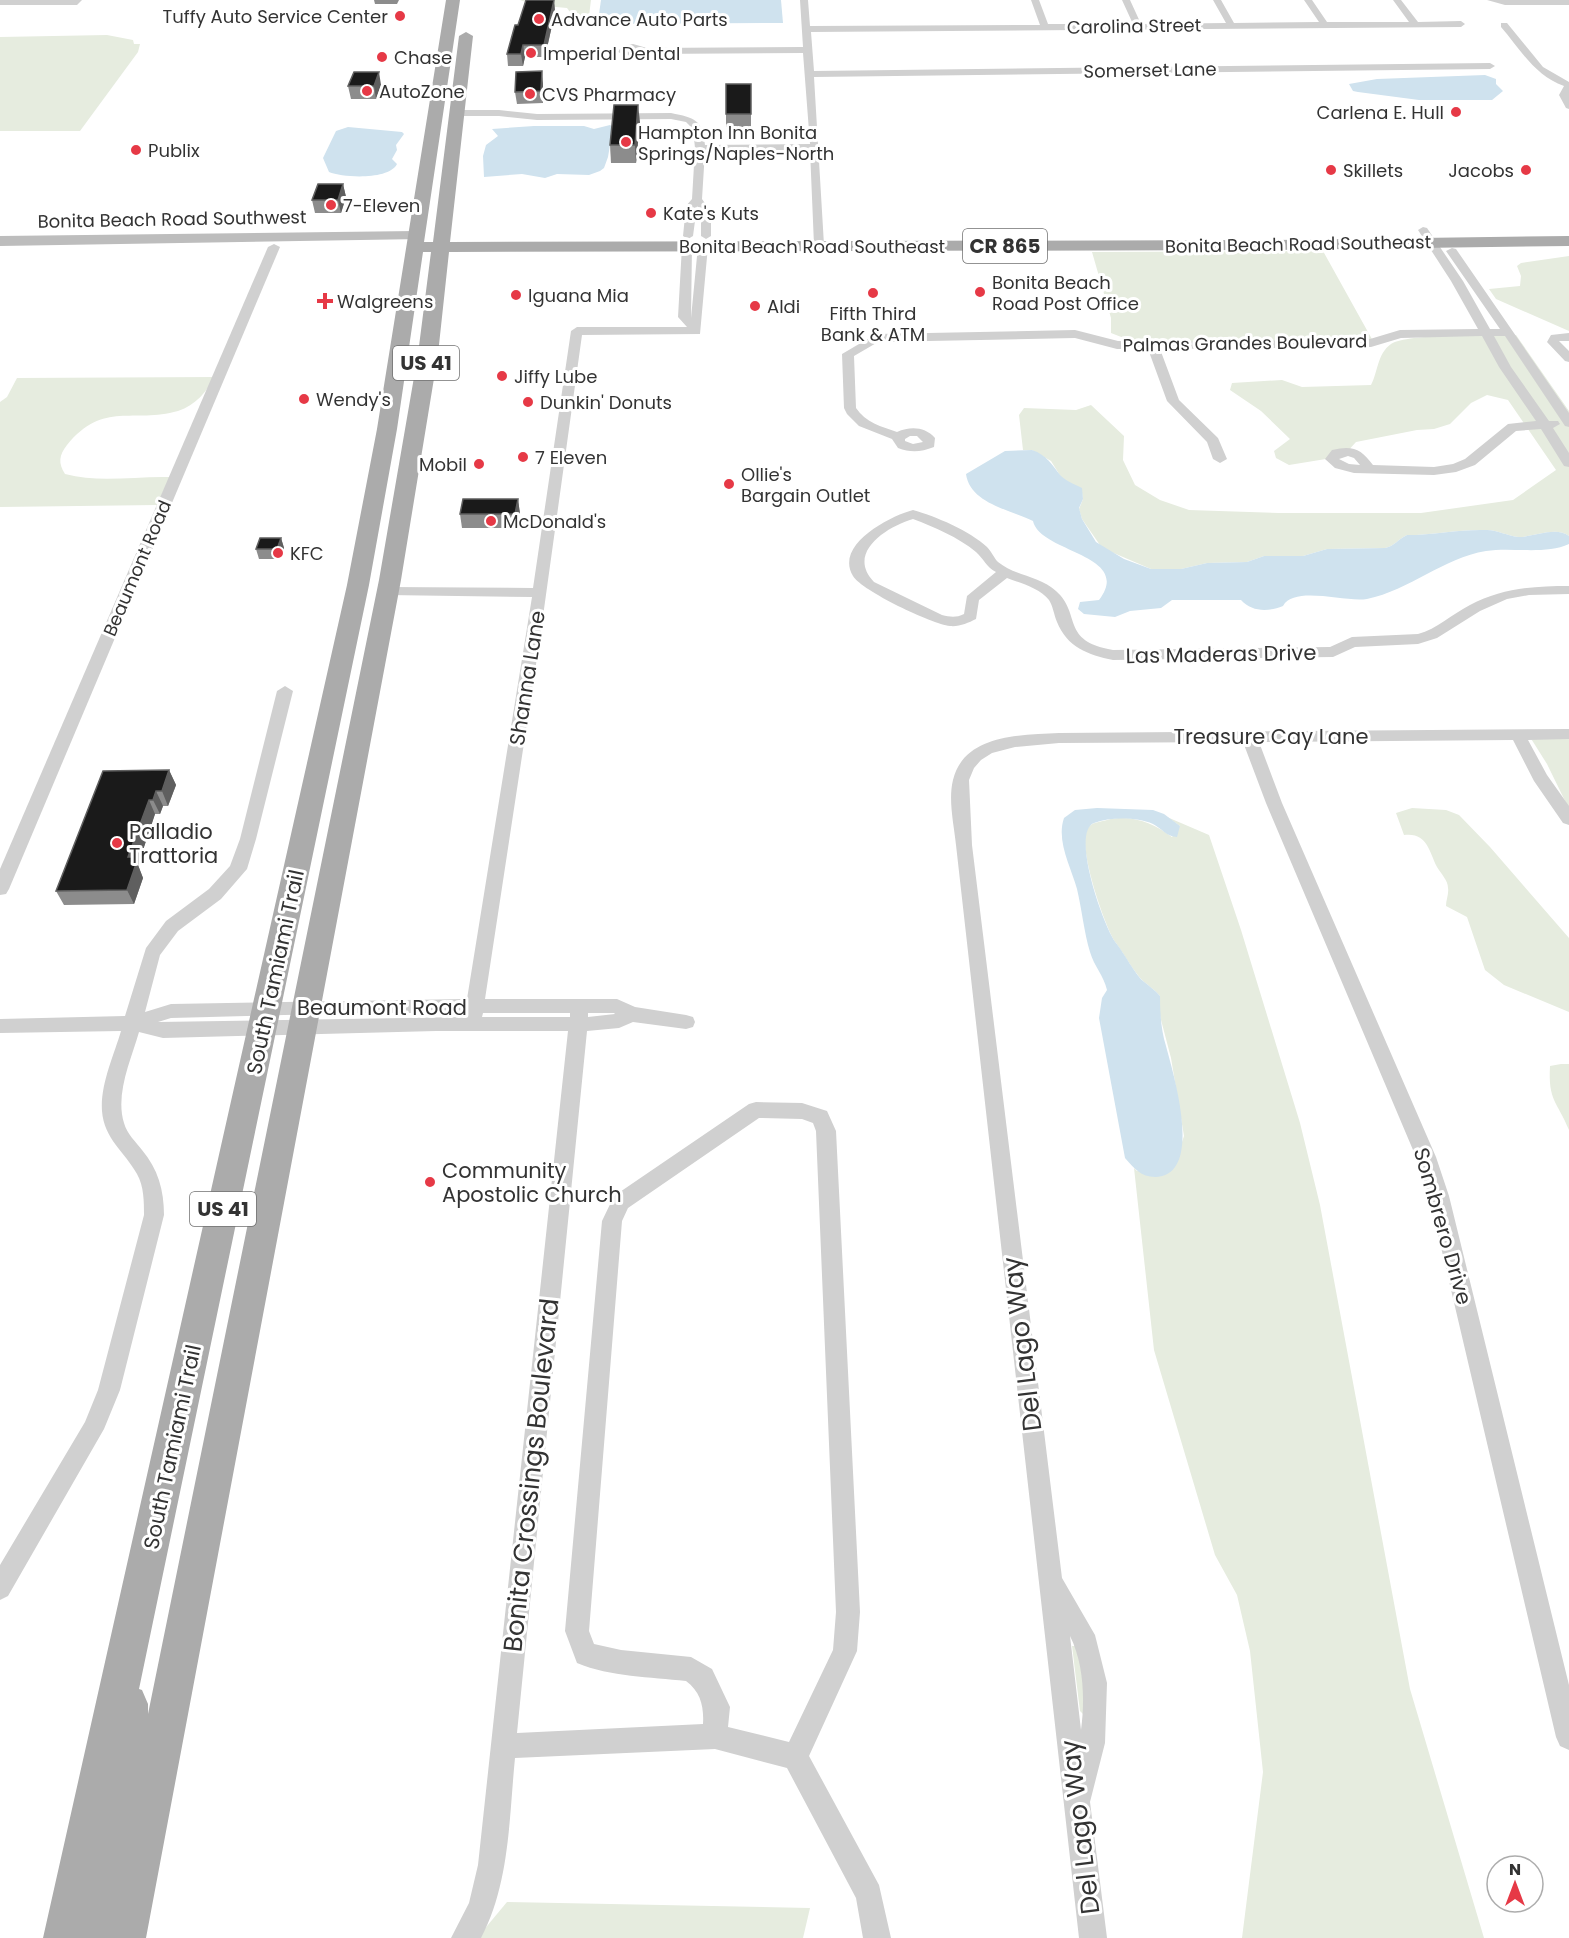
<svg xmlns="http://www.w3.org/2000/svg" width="1569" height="1938" font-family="Poppins,sans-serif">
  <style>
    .green { fill: #e6ecdf }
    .water { fill: #cfe2ee }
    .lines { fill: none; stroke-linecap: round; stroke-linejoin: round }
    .minor { fill: #d0d0d0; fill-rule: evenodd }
    .secondary { fill: #bdbdbd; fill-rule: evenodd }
    .primary { fill: #ababab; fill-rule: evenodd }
    .wall { fill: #8c8c8c }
    .shaded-wall { fill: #5f5f5f }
    .building { fill: #1a1a1a; stroke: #5f5f5f; stroke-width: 1.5 }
    .poi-dot { fill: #e63946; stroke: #fff; stroke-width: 2 }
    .labels { text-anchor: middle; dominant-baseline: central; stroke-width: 6; stroke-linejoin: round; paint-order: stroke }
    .far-poi-label { font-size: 18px; fill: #333; stroke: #fff; text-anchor: start }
    .far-street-label { font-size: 18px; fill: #333; stroke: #fff }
    .shield { fill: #fff; stroke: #707070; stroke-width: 1.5 }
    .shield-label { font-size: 20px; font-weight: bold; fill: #333 }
    .street-label { font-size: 21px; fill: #333; stroke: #fff }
    .poi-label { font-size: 21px; fill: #333; stroke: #fff; text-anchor: start }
    .near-street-label { font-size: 26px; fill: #333; stroke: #fff }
  </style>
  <rect width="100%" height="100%" fill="#fff"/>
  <g class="green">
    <polygon points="520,0 591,0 588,24 568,24 570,12 567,8 535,5"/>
    <polygon points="107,35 133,40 134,44 140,44 138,52 80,131 0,131 0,37"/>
    <polygon points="1323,251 1373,341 1134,342 1111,333 1111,318 1092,252"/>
    <polygon points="1569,256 1569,331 1496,299 1489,289 1520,286 1521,276 1517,266 1521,263"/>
    <path d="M 1516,335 L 1569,411 L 1569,536 C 1556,526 1534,537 1519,537 C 1507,536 1498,530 1487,530 C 1460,529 1434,535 1407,535 C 1398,539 1395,546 1385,548 L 1327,549 L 1303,556 L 1264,556 L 1247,562 L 1207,563 L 1181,569 L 1151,569 L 1102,548 L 1082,519 L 1079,509 L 1083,499 L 1082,493 L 1061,477 L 1051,461 L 1032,450 L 1023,450 L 1019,415 L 1024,408 L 1076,410 L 1091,405 L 1124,436 L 1123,460 L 1135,485 L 1160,500 L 1189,510 L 1279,513 L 1421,513 L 1513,500 L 1556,470 L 1508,400 L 1487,395 L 1471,403 L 1450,424 L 1434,429 L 1417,430 L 1356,442 L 1346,453 L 1332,458 L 1289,465 L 1276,458 L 1274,451 L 1290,439 L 1261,411 L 1230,390 L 1232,383 L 1282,380 L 1302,387 L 1371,385 C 1378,372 1377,354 1391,344 C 1408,333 1491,336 1516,335 Z"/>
    <path d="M 215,377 C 206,392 196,405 178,411 C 133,424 104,400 67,445 C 59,455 58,463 65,474 C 99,483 135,476 170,477 L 157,505 L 0,507 L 0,402 L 7,397 L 17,378 Z"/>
    <polygon points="1569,736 1569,809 1547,764 1530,737"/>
    <path d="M 1412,808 L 1446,810 L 1459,815 L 1490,847 L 1569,938 L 1569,1012 L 1504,985 L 1485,970 L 1467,917 L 1446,906 C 1446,900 1449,894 1448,888 C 1448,880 1441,874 1437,867 C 1429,851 1427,832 1404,835 L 1396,813 Z"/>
    <path d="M 1167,817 L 1209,835 L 1241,930 L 1300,1123 L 1320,1205 L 1410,1689 L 1484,1938 L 1242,1938 L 1263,1772 L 1250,1651 L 1237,1595 L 1215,1555 L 1154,1350 L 1134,1168 L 1137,1171 L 1173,1169 L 1184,1136 L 1171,1058 L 1160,1016 L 1160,996 C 1155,990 1149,986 1143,981 C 1134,972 1124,954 1116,943 C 1105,928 1077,845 1087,829 C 1091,822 1100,822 1107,820 C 1131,814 1153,823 1172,837 L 1180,826 Z"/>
    <path d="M 1561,1064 L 1569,1064 L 1569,1130 C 1557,1101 1548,1101 1550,1066 Z"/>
    <polygon points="1072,1646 1076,1646 1086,1689 1083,1714 1080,1711"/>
    <polygon points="507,1902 810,1908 803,1938 477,1938"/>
  </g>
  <g class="water">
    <polygon points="601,0 781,0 783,23 603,24 598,21"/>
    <polygon points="1485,75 1496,79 1496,84 1503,91 1492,100 1419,100 1358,92 1353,91 1349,84 1377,79"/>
    <polygon points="610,125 613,127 608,157 604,168 600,171 589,175 557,174 545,178 522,174 484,177 483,156 486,145 498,136 492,129 534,126 584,126 594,129"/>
    <path d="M 348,127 L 402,132 L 404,134 L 396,145 L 397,150 L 392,159 L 397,164 C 389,180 344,178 329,172 L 323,158 L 336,131 Z"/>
    <path d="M 1032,450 C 1047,455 1052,465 1061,476 C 1066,481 1076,485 1082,488 L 1083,499 L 1079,508 L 1082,519 L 1096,542 L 1124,559 L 1151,569 L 1181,569 L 1207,563 L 1247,562 L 1264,556 L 1303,556 L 1327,549 L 1385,548 C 1395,546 1398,539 1407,535 C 1434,535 1460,529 1487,530 C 1498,530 1507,536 1519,537 C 1534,537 1556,526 1569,536 L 1569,544 C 1545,555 1512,547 1486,551 C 1443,558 1410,590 1367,599 C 1346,603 1295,585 1283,606 C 1268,612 1252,612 1241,600 L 1172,600 L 1161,608 L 1130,611 L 1115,617 L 1084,614 L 1078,609 L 1080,602 L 1099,600 C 1134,554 1040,553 1033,521 C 1012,510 970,504 966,474 L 1005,451 Z"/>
    <path d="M 1097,808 L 1153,810 L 1164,814 L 1180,826 L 1177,837 C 1167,837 1161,828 1153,824 C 1136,817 1111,817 1094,823 C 1070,832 1104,928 1116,943 C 1124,953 1135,974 1143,981 C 1149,986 1155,990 1160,996 C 1160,1013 1161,1030 1166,1046 C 1173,1073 1205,1176 1155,1177 C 1141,1177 1134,1168 1125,1158 L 1099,1018 L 1102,998 L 1107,990 C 1104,976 1094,966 1090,952 C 1084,932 1082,910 1077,889 C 1071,867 1056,841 1064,818 L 1075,810 Z"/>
  </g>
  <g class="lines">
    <g class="minor">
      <polygon points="0,0 82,0 77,5 0,5"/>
      <path d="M 800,0 L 808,0 L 810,26 L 1040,25 L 1031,0 L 1039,0 L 1048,24 L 1133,24 L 1122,0 L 1130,0 L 1141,24 L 1226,23 L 1213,0 L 1221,0 L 1234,23 L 1319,22 L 1304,0 L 1312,0 L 1327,22 L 1409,22 L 1393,0 L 1401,0 L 1418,22 L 1461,21 L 1465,24 L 1461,27 L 811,32 L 814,71 L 1490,63 L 1495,66 L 1490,69 L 814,77 L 824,245 L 819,248 L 814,245 L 810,150 L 705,151 L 702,199 L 711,212 L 711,236 L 706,239 L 701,236 L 701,212 L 697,206 L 693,236 L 688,239 L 683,236 L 686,206 L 692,199 L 695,148 L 693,129 L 686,122 L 671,119 L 537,120 L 499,116 L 458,116 L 453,113 L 458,110 L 499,110 L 537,114 L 671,113 C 695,118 702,119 705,145 L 810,144 L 803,53 L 646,54 L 631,58 L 618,52 L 622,46 L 633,44 L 647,48 L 803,47 Z"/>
      <polygon points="1487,0 1569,0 1569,5 1505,5"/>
      <path d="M 1501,23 L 1507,23 L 1543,67 L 1569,82 L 1569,109 L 1566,108 L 1559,95 L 1564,86 C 1535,76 1520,49 1501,27 Z"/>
      <path d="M 1423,227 L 1427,228 L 1463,281 L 1490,329 L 1500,329 L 1446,251 L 1452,248 L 1456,249 L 1569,413 L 1569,427 L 1565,426 L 1505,336 L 1494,336 L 1511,367 L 1549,421 L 1558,421 L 1560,424 L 1553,428 L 1569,453 L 1569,467 L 1564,466 L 1541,429 L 1516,431 L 1475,465 L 1456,472 L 1434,475 L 1354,473 L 1335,468 L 1325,459 L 1332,450 C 1353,445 1361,449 1373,465 L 1434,467 L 1453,464 L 1465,459 L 1508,424 L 1536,421 L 1499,367 L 1482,336 L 1401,338 L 1371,347 L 1160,349 L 1179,400 L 1218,438 L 1227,459 L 1220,463 L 1213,459 L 1207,442 L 1167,401 L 1148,349 L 1117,349 L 1075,338 L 878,342 L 854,356 L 856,408 C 865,422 882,427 897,432 C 911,426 925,427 935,438 L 934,447 C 921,452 911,453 898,448 L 892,439 L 859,426 L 847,414 L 844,408 L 842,354 L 876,334 L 1075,330 L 1118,341 L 1153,342 L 1370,339 L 1400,330 L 1478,329 L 1451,281 L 1418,230 ZM 910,436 L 917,436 L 923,442 L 913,444 L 905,441 L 905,439 ZM 1348,456 L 1354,458 L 1360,465 L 1349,464 L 1339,459 Z"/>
      <path d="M 687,243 L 692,246 L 691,318 L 698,246 L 703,243 L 708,246 L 700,334 L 582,335 L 540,638 L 485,999 L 617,999 L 635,1007 L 686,1015 L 693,1017 L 695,1022 L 693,1027 L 686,1029 L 633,1022 L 619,1028 L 587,1031 L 517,1733 L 703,1724 C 704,1707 701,1692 686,1681 C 650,1677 611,1677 577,1663 L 565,1631 L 602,1221 L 614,1196 L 749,1104 L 756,1102 L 802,1103 L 827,1111 L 836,1131 L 860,1612 L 857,1651 L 809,1756 L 879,1885 L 891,1938 L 863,1938 L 856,1898 L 787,1768 L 715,1749 L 515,1758 C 509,1818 510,1883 481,1938 L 451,1938 L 469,1903 L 478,1865 L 568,1031 L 436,1031 L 163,1038 L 139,1032 C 131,1060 115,1094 124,1123 C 127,1134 136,1142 142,1150 C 158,1169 164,1190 164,1215 L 120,1390 L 104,1429 L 8,1596 L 0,1600 L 0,1565 L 85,1422 L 98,1390 L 144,1215 C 144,1202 144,1186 137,1174 C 125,1152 104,1139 102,1111 C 100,1085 114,1055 121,1031 L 0,1033 L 0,1019 L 125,1016 L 146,948 L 166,921 L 209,889 L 230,866 L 240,839 L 277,691 L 285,686 L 293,691 L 256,839 L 247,869 L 221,899 L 178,931 L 160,955 L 145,1012 L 171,1004 L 467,999 L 532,597 L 387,595 L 380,591 L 387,587 L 533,588 L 571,331 L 577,327 L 687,327 L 678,317 L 682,246 ZM 366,1013 L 464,1013 L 464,1017 L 158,1022 L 171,1018 ZM 483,1013 L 570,1013 L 570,1017 L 482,1017 ZM 588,1013 L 614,1013 L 615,1014 L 588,1017 ZM 759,1118 L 802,1119 L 813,1123 L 816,1131 L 836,1612 L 833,1650 L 789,1742 L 728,1727 L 730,1707 L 712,1669 L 691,1657 L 621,1650 L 594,1644 L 589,1631 L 622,1221 L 628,1208 Z"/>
      <polygon points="274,244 280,247 9,889 6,894 0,895 0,869 268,247"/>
      <polygon points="1569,333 1569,341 1559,341 1569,351 1569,362 1565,361 1547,342 1551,335"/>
      <path d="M 913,510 C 935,516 970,531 987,547 C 992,552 994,558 998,562 C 1015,576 1040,576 1056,591 C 1082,614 1060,641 1113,650 L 1330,647 L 1352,637 L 1418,634 C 1437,629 1452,614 1470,605 C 1502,588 1534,586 1569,586 L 1569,594 L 1529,595 L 1507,599 L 1480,611 L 1437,638 L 1418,644 L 1355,647 L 1333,657 L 1113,660 C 1088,655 1067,647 1057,622 C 1054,615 1053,606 1049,600 C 1040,588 1020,583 1007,578 L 979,600 L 976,619 C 968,623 959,627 950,626 C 932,624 862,591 853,576 C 834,545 890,516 913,510 ZM 913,519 C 934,527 958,537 976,552 C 984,559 986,567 996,572 L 967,596 L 964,614 C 956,618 950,617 942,615 L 874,582 C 846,553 886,527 913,519 Z"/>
      <path d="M 1569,729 L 1569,739 L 1528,740 L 1547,775 L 1569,806 L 1569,825 L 1563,823 L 1534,781 L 1513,740 L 1259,742 L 1282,803 L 1436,1157 L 1449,1196 L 1569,1685 L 1569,1750 L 1560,1746 L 1556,1737 L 1429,1196 L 1416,1157 L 1266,803 L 1243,742 L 1059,743 L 1015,747 L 992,753 L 981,760 L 974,768 L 969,780 L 972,845 L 1062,1578 L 1095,1635 L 1107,1683 L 1105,1743 L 1090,1802 L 1107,1938 L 1079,1938 L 956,845 C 954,825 948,800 953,780 C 964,734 1021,735 1059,733 ZM 1070,1636 C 1084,1664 1085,1700 1081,1730 Z"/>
    </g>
    <polygon class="secondary" points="416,231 424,236 421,239 0,246 0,236"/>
    <path class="primary" d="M 446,0 L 460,0 L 424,242 L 433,242 L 459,36 L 466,32 L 473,36 L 450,242 L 1275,240 L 1569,236 L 1569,246 L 1275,250 L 449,252 L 438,354 L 401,580 L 146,1938 L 43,1938 L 347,585 L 377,429 ZM 423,252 L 431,252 L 418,354 L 379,580 L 148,1714 L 148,1704 L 142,1690 L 139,1689 L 369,585 L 397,429 Z"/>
  </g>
  <g class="wall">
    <polygon points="374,0 399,0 397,4 375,4"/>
    <polygon points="554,0 555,12 545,57 525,57 523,66 508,66 507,54 518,25"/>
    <polygon points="543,84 543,103 517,104 515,92"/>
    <rect x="726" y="84" width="25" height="43"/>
    <polygon points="381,85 376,99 351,99 348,86"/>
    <polygon points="640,122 636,163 611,163 610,145"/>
    <polygon points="343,184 346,197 341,213 315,213 312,200"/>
    <polygon points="518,499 520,514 517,528 462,528 460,514"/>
    <polygon points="281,538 284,548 280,559 259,559 256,549"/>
    <polygon points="169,770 176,785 168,806 163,806 160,814 155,814 138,865 143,878 134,904 64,905 56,891"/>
  </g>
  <g class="shaded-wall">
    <polygon points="554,0 555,12 545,57 544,45"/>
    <polygon points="523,45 525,57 523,66 521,54"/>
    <polygon points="542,71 543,84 543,103 541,91"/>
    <polygon points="379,72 381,85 376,99 374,86"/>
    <polygon points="638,105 640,122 636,163 635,145"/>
    <polygon points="343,184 346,197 341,213 338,200"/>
    <polygon points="518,499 520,514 517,528 515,514"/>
    <polygon points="281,538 284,548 280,559 277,549"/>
    <polygon points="169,770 176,785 168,806 162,791"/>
    <polygon points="156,791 163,806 160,814 153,800"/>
    <polygon points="149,800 155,814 138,865 143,878 134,904 127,890 128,857"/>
  </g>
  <g class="building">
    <polygon points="526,0 554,0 544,45 523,45 521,54 507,54 515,25 518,25"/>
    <polygon points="542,71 541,91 515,92 516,72"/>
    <polygon points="354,72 379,72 374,86 348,86"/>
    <rect x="726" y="84" width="25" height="30"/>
    <polygon points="614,105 638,105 635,145 610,145"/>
    <polygon points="318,184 343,184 338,200 312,200"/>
    <polygon points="463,499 518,499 515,514 460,514"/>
    <polygon points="260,538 281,538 277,549 256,549"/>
    <polygon points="169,770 162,791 156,791 153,800 149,800 128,857 134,857 131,864 136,864 127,890 56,891 103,771"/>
  </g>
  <g class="poi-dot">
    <circle cx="400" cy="16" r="6"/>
    <circle cx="539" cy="19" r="6"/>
    <circle cx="531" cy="53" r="6"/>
    <circle cx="382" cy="57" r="6"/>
    <circle cx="367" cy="91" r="6"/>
    <circle cx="530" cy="94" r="6"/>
    <circle cx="1456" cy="112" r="6"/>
    <circle cx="626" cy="142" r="6"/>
    <circle cx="136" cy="150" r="6"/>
    <circle cx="1331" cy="170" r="6"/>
    <circle cx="1526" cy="170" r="6"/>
    <circle cx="331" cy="205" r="6"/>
    <circle cx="651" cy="213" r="6"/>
    <circle cx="980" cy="292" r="6"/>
    <circle cx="873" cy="293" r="6"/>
    <circle cx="516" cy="295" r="6"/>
    <path d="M322 292h6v6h6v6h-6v6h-6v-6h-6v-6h6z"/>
    <circle cx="755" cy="306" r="6"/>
    <circle cx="502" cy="376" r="6"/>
    <circle cx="304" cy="399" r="6"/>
    <circle cx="528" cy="402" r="6"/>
    <circle cx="523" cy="457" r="6"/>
    <circle cx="479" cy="464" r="6"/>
    <circle cx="729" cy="484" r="6"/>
    <circle cx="491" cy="521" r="6"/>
    <circle cx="278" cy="553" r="6"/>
    <circle cx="117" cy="843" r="6"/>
    <circle cx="430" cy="1182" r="6"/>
  </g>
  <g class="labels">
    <g class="far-poi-label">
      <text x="388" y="16" text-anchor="end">Tuffy Auto Service Center</text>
      <text x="551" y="19">Advance Auto Parts</text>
      <text x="543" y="53">Imperial Dental</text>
      <text x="394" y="57">Chase</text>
      <text x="379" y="91">AutoZone</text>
      <text x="542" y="94">CVS Pharmacy</text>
      <text x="1444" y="112" text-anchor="end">Carlena E. Hull</text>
      <text x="638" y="132">Hampton Inn Bonita<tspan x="638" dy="21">Springs/Naples-North</tspan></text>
      <text x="148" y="150">Publix</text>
      <text x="1343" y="170">Skillets</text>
      <text x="1514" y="170" text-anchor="end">Jacobs</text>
      <text x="343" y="205">7-Eleven</text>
      <text x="663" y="213">Kate's Kuts</text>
      <text x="992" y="282">Bonita Beach<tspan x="992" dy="21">Road Post Office</tspan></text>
      <text x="528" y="295">Iguana Mia</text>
      <text x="337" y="301">Walgreens</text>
      <text x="767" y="306">Aldi</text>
      <text x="873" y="313" text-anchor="middle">Fifth Third<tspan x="873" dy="21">Bank &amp; ATM</tspan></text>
      <text x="514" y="376">Jiffy Lube</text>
      <text x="316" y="399">Wendy's</text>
      <text x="540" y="402">Dunkin' Donuts</text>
      <text x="535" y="457">7 Eleven</text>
      <text x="467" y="464" text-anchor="end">Mobil</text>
      <text x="741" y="474">Ollie's<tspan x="741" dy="21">Bargain Outlet</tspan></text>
      <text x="503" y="521">McDonald's</text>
      <text x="290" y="553">KFC</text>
    </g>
    <g class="far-street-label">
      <text transform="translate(1134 26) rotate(-1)">Carolina Street</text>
      <text transform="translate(1150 70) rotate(-1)">Somerset Lane</text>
      <text transform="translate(172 219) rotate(-1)">Bonita Beach Road Southwest</text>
      <text transform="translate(1298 244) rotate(-1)">Bonita Beach Road Southeast</text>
      <text x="812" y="246">Bonita Beach Road Southeast</text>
      <text transform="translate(1245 343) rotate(-1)">Palmas Grandes Boulevard</text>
      <text transform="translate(137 568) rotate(-67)">Beaumont Road</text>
    </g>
    <g class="shield">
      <rect x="963" y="229" width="84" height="34" rx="4.5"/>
      <rect x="393" y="346" width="66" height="34" rx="4.5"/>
      <rect x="190" y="1192" width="66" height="34" rx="4.5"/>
    </g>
    <g class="shield-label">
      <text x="1005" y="246">CR 865</text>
      <text x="426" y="363">US 41</text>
      <text x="223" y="1209">US 41</text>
    </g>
    <g class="street-label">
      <text transform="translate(1221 654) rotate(-1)">Las Maderas Drive</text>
      <text transform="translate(527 678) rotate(-81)">Shanna Lane</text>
      <text x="1271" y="736">Treasure Cay Lane</text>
      <text transform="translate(275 972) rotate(-78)">South Tamiami Trail</text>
      <text x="382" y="1007">Beaumont Road</text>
      <text transform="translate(1443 1226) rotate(74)">Sombrero Drive</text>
      <text transform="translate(172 1447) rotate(-78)">South Tamiami Trail</text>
    </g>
    <g class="poi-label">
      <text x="129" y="831">Palladio<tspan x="129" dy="24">Trattoria</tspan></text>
      <text x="442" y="1170">Community<tspan x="442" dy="24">Apostolic Church</tspan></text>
    </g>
    <g class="near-street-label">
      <text transform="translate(1022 1344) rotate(-97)">Del Lago Way</text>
      <text transform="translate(531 1475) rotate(-84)">Bonita Crossings Boulevard</text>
      <text transform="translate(1080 1827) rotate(-97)">Del Lago Way</text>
    </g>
  </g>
  <g transform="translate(1515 1884)"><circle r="28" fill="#ffffff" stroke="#adadad" stroke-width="1.5"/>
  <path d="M0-4.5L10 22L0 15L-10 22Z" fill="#e63946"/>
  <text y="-9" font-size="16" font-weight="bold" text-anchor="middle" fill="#333333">N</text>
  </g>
</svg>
